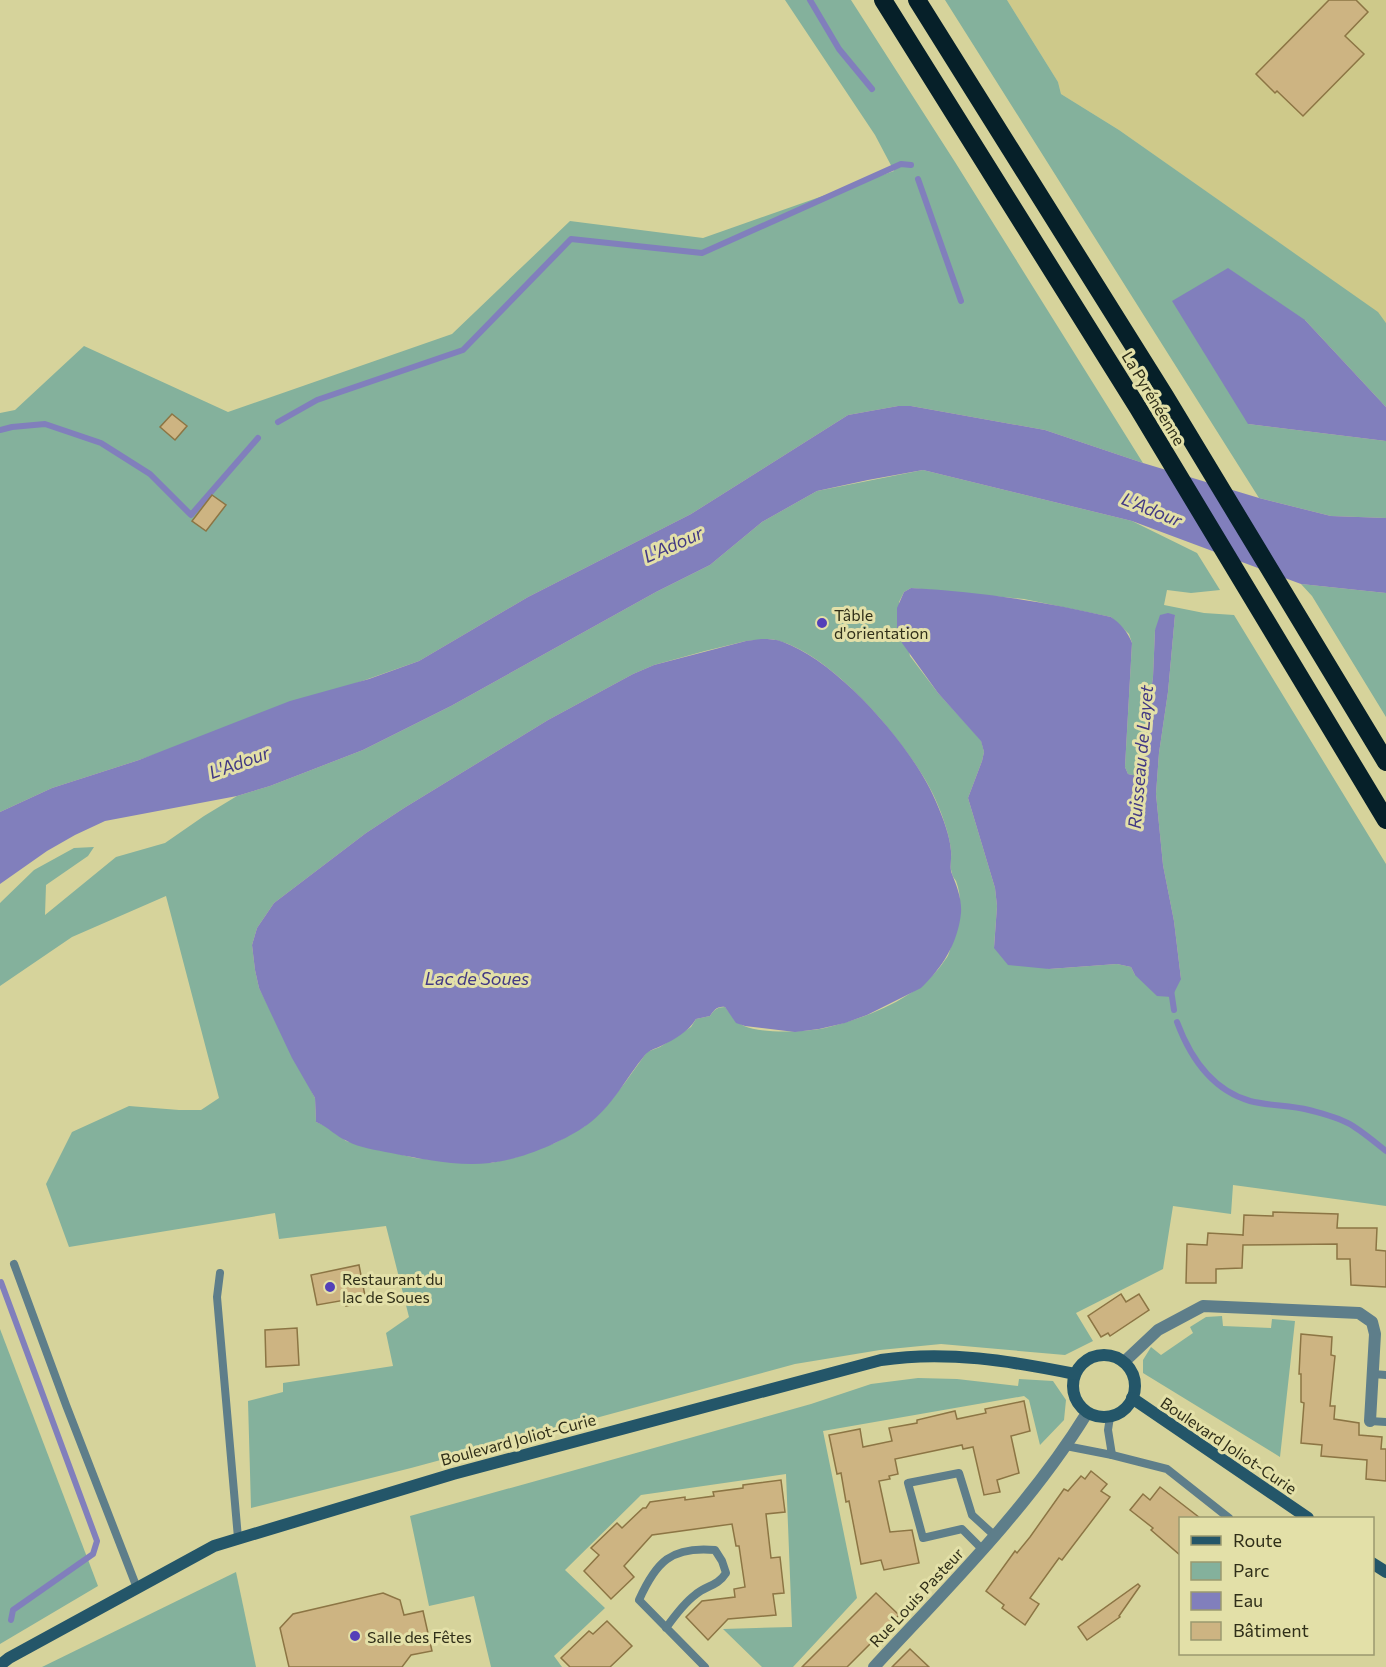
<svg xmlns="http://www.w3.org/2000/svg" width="1386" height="1667" font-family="Commissioner,sans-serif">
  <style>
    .built { fill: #cec98a }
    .green { fill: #84b19c; fill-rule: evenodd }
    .water { fill: #817fbc }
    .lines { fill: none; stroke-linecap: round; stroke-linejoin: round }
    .stream { stroke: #817fbc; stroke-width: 6 }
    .building { fill: #cdb482; stroke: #8c7544; stroke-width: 1.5 }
    .service { stroke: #5e7e8a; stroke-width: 8 }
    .minor { stroke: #5e7e8a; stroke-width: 12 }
    .secondary { stroke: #245669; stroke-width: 12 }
    .motorway { stroke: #062029; stroke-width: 18 }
    .poi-dot { fill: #5440b8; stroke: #e3e0a8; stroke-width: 2 }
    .labels { text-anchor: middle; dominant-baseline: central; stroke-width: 6; stroke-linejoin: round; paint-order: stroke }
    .street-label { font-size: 16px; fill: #302f19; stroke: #e3e0a8 }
    .poi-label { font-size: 16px; fill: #302f19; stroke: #e3e0a8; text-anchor: start }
    .water-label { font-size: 18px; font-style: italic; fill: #423984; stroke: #e3e0a8 }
  </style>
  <rect width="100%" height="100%" fill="#d6d39b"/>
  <polygon class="built" points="1007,0 1386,0 1386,323 1377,312 1119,130 1061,94 1058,82"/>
  <g class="green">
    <polygon points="785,0 851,0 955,162 1143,463 1045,430 911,406 898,406 848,415 691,514 528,597 419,661 139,760 52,788 0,812 0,413 15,410 84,346 228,412 452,334 570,221 703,238 894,171 875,135"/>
    <polygon points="945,0 1007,0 1058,82 1061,94 1119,130 1378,312 1386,323 1386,407 1305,320 1248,424 1386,441 1386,518 1331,516 1259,498"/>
    <path d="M 923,470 L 1132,521 L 1197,553 L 1220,590 L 1191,593 L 1167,590 L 1164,605 L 1204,613 L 1234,615 L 1386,864 L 1386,1206 L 1233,1185 L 1231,1214 L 1173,1206 L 1163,1269 L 1076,1313 L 1093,1341 L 1065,1355 L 941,1344 L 880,1350 L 795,1364 L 411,1468 L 251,1508 L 248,1401 L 283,1392 L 283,1383 L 393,1366 L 386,1333 L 409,1317 L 386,1226 L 279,1239 L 275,1213 L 69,1247 L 46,1184 L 72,1132 L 129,1106 L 179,1110 L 201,1110 L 219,1098 L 166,896 L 72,937 L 0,986 L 0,903 L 34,870 L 74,848 L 94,847 L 88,856 L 46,885 L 45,915 L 116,857 L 165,843 L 204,816 L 237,796 L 270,786 L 363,750 L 451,706 L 656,592 L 710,565 L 762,522 L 817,491 ZM 911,588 L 1024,599 L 1111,617 L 1129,634 L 1132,643 L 1125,767 L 1128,774 L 1137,776 L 1140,773 L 1153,677 L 1155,630 L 1175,615 L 1168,692 L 1159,753 L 1156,794 L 1163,865 L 1174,921 L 1181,979 L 1135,975 L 1131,967 L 1117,964 L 1049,969 L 994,947 L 997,906 L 995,888 L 968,798 L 982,761 L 984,752 L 981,740 L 938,693 L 910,656 L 899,602 L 904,592 ZM 769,639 C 827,645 916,751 937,803 C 943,817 950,836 951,851 C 952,858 949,866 952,873 C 952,876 955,879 956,881 C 964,902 959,923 952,943 C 950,949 949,956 945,960 C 921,997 867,1018 825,1028 C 806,1032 762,1034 744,1026 C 735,1022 731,1014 725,1007 C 717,1007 714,1010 710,1016 L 696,1019 L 691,1027 L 660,1047 L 647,1052 L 624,1084 L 604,1109 L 585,1126 L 555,1143 L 517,1157 L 491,1163 L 465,1163 L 415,1158 L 346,1141 L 328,1127 L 316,1122 L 315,1098 L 259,988 L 255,970 L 252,945 L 257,928 L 274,903 L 366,833 L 404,808 L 548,720 L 633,674 L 654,665 L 705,651 L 746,641 Z"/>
    <polygon points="1301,584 1386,593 1386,717 1312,596"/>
    <polygon points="1222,1316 1223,1326 1271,1328 1272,1319 1295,1321 1280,1457 1143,1373 1143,1360 1151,1347 1161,1355 1193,1333 1190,1327 1206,1317"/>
    <polygon points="0,1329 98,1586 0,1644"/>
    <polygon points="918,1378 957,1379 1018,1386 1019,1379 1053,1381 1066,1400 1064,1420 1040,1445 1029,1400 1024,1396 823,1431 857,1598 793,1667 762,1667 723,1629 792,1627 786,1474 641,1495 565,1570 605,1608 554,1656 562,1667 491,1667 474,1596 429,1606 410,1516 811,1404 871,1384"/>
    <polygon points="236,1572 256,1667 42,1667"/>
  </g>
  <g class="water">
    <polygon points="1228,268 1305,320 1386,407 1386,441 1248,424 1172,301"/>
    <polygon points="898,406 911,406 1045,430 1143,463 1259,498 1331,516 1386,518 1386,593 1301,584 1132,521 923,470 868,480 817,491 762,522 710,565 656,592 451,706 363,750 270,786 237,796 105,821 75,835 47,851 0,884 0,812 52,788 139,760 290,701 369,679 419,661 528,597 691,514 848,415"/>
    <path d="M 911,588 C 980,592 1043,601 1111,617 C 1120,623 1128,632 1132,643 L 1125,767 L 1128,774 L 1137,776 L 1140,772 L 1153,677 L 1155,630 L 1160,615 L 1168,613 L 1175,615 L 1168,692 L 1159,753 L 1156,794 L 1163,865 L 1174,921 L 1181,979 L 1172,997 L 1157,996 L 1135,975 L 1131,967 L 1117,964 L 1049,969 L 1008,965 L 994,948 L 997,906 L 995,888 L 968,798 L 982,761 L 984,752 L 981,741 L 938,693 L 902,643 L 897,627 L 897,608 L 904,592 Z"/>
    <path d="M 761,639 C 768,639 776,639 783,642 C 839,662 915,749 937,804 C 943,818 950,836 951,851 C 952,859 949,867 952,874 C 957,887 962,899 961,913 C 958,943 942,968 921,988 L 867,1015 L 845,1023 L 819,1029 L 795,1032 L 745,1026 L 736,1023 L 725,1007 C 717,1006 714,1010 710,1016 L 696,1019 C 689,1031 674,1040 661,1046 C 655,1049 649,1050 645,1055 C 626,1078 612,1107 587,1125 C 563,1142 520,1160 490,1163 C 458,1167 422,1159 391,1153 C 376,1150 360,1148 347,1141 C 335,1136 330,1128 316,1122 L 315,1098 L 292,1058 L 259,988 L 255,970 L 252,945 L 257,928 L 274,903 L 366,833 L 404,808 L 548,720 L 633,674 L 654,665 L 746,641 Z"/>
  </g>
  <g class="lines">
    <g class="stream">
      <polyline points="810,0 839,49 872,89"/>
      <polyline points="918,179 961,301"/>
      <polyline points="278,422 317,400 463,350 571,239 702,253 901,164 911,165"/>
      <polyline points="0,430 12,427 45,424 101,443 150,474 191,515 258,438"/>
      <polyline points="1171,990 1174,1010"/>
      <path d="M 1177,1022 C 1190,1057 1212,1090 1250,1101 C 1269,1106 1290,1105 1309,1110 C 1323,1114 1341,1118 1353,1126 C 1364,1133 1375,1142 1386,1151"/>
      <polyline points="1,1282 97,1541 93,1554 13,1610 11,1620"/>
    </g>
  </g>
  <g class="building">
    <polygon points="1329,0 1356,0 1368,12 1345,36 1364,54 1303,116 1277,91 1275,93 1256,74"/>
    <polygon points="172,414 187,426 175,440 160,427"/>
    <polygon points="212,495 226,505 206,531 192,521"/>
    <polygon points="1273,1212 1338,1214 1337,1228 1377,1228 1376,1250 1386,1251 1386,1287 1351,1285 1350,1259 1337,1259 1337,1244 1243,1245 1242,1268 1216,1269 1216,1283 1186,1283 1187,1244 1207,1245 1208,1233 1243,1235 1243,1236 1244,1215 1273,1216"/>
    <polygon points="359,1265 366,1301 346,1306 345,1300 317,1305 311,1275"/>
    <polygon points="1121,1294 1126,1302 1139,1294 1149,1310 1110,1336 1108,1333 1101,1337 1088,1316"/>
    <polygon points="297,1328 299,1365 266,1367 265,1330"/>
    <polygon points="1301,1334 1332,1337 1331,1355 1335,1356 1330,1406 1335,1406 1334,1419 1359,1423 1359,1435 1382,1437 1381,1449 1386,1449 1386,1481 1366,1479 1367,1460 1321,1456 1322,1445 1301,1443 1304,1403 1301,1402 1301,1374 1299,1374"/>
    <polygon points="1024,1401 1030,1431 1011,1436 1019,1473 997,1480 1000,1492 984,1495 973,1447 963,1449 962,1445 895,1459 898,1474 889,1476 890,1479 879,1481 890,1532 912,1530 919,1563 884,1570 881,1560 861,1564 849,1501 846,1502 841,1473 837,1474 829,1435 860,1429 863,1447 892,1441 889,1428 917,1423 917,1420 955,1411 957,1419 986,1413 985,1409"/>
    <polygon points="1091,1471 1107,1484 1101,1491 1110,1497 1062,1560 1059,1558 1030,1598 1039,1604 1025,1625 1002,1608 1004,1605 986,1591 1015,1551 1017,1553 1030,1537 1064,1489 1068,1491 1081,1476 1085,1479"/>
    <polygon points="781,1480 785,1512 766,1514 771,1558 780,1557 784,1593 773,1594 776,1615 728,1619 708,1640 686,1617 702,1601 735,1597 734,1589 745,1587 739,1546 736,1546 732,1524 652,1535 624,1566 634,1577 611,1599 584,1571 599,1555 591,1548 617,1523 622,1528 643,1508 646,1508 650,1502 685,1497 685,1500 714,1496 713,1492 743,1488 743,1485"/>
    <polygon points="1160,1487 1200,1518 1180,1518 1180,1555 1151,1530 1153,1528 1130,1510 1143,1494 1150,1500"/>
    <polygon points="1138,1584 1140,1586 1119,1616 1120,1617 1087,1640 1078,1627"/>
    <polygon points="383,1593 400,1600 404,1615 423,1611 432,1651 411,1655 402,1667 289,1667 280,1628 293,1614"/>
    <polygon points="876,1593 899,1615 847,1667 802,1667"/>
    <polygon points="607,1621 632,1646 610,1667 570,1667 561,1658 589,1631 593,1634"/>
    <polygon points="910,1649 929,1667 892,1667"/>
  </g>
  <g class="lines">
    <g class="service">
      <polyline points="14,1264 66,1405 137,1588"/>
      <polyline points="220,1273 217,1297 238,1538"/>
      <polyline points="1373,1374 1386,1375"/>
      <polyline points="1370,1421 1386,1422"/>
      <polyline points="1066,1446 1112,1455 1108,1430 1110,1417"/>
      <polyline points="1112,1455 1167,1469 1229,1518"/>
      <polyline points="983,1550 962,1529 923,1538 908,1483 959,1473 972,1515 995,1536"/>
      <path d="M 666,1628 C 674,1617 683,1604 695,1595 C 706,1585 717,1587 726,1573 L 722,1561 L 715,1550 C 671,1546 656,1562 639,1600 L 705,1667"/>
    </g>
    <g class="minor">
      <polyline points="1124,1362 1158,1330 1203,1306 1359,1313 1372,1322 1375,1334 1370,1421"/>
      <path d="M 874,1667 C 949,1586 1029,1507 1087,1413"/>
    </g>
    <g class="secondary">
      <circle cx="1104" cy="1386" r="31"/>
      <polyline points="1132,1398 1308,1518"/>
      <polyline points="1372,1563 1386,1572"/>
      <path d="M 0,1665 L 9,1658 L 214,1546 L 453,1474 L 881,1360 C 946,1350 1011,1361 1075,1374"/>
    </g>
    <g class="motorway">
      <polyline points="883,0 1138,408 1386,820"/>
      <polyline points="917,0 1165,396 1386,762"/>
    </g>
  </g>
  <g class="poi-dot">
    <circle cx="822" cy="623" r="6"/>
    <circle cx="330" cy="1287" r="6"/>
    <circle cx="355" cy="1636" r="6"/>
  </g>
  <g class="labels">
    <g class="street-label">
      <text transform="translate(1154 398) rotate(59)">La Pyrénéenne</text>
      <text transform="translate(518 1439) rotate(-15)">Boulevard Joliot-Curie</text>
      <text transform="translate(1229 1445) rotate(34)">Boulevard Joliot-Curie</text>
      <text transform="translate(916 1597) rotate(-47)">Rue Louis Pasteur</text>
    </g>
    <g class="poi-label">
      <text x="834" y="614">Tâble<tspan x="834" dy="18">d'orientation</tspan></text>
      <text x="342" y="1278">Restaurant du<tspan x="342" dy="18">lac de Soues</tspan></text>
      <text x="367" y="1636">Salle des Fêtes</text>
    </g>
    <g class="water-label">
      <text transform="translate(1152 509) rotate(22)">L'Adour</text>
      <text transform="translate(673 544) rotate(-24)">L'Adour</text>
      <text transform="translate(1140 757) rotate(-85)">Ruisseau de Layet</text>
      <text transform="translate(239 762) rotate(-20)">L'Adour</text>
      <text x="477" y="978">Lac de Soues</text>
    </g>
  </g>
  <rect x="1179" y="1517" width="195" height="138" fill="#e3e0a8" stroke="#9b996f" stroke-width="1.5"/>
  <rect x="1191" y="1536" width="30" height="9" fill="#245669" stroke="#9b996f" stroke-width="1.5"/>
  <text x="1233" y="1547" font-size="18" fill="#302f19">Route</text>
  <rect x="1191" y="1562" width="30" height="18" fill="#84b19c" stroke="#9b996f" stroke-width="1.5"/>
  <text x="1233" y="1577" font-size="18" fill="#302f19">Parc</text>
  <rect x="1191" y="1592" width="30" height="18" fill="#817fbc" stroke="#9b996f" stroke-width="1.5"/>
  <text x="1233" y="1607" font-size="18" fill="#302f19">Eau</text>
  <rect x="1191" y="1622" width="30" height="18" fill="#cdb482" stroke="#9b996f" stroke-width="1.5"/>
  <text x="1233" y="1637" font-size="18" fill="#302f19">Bâtiment</text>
</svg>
